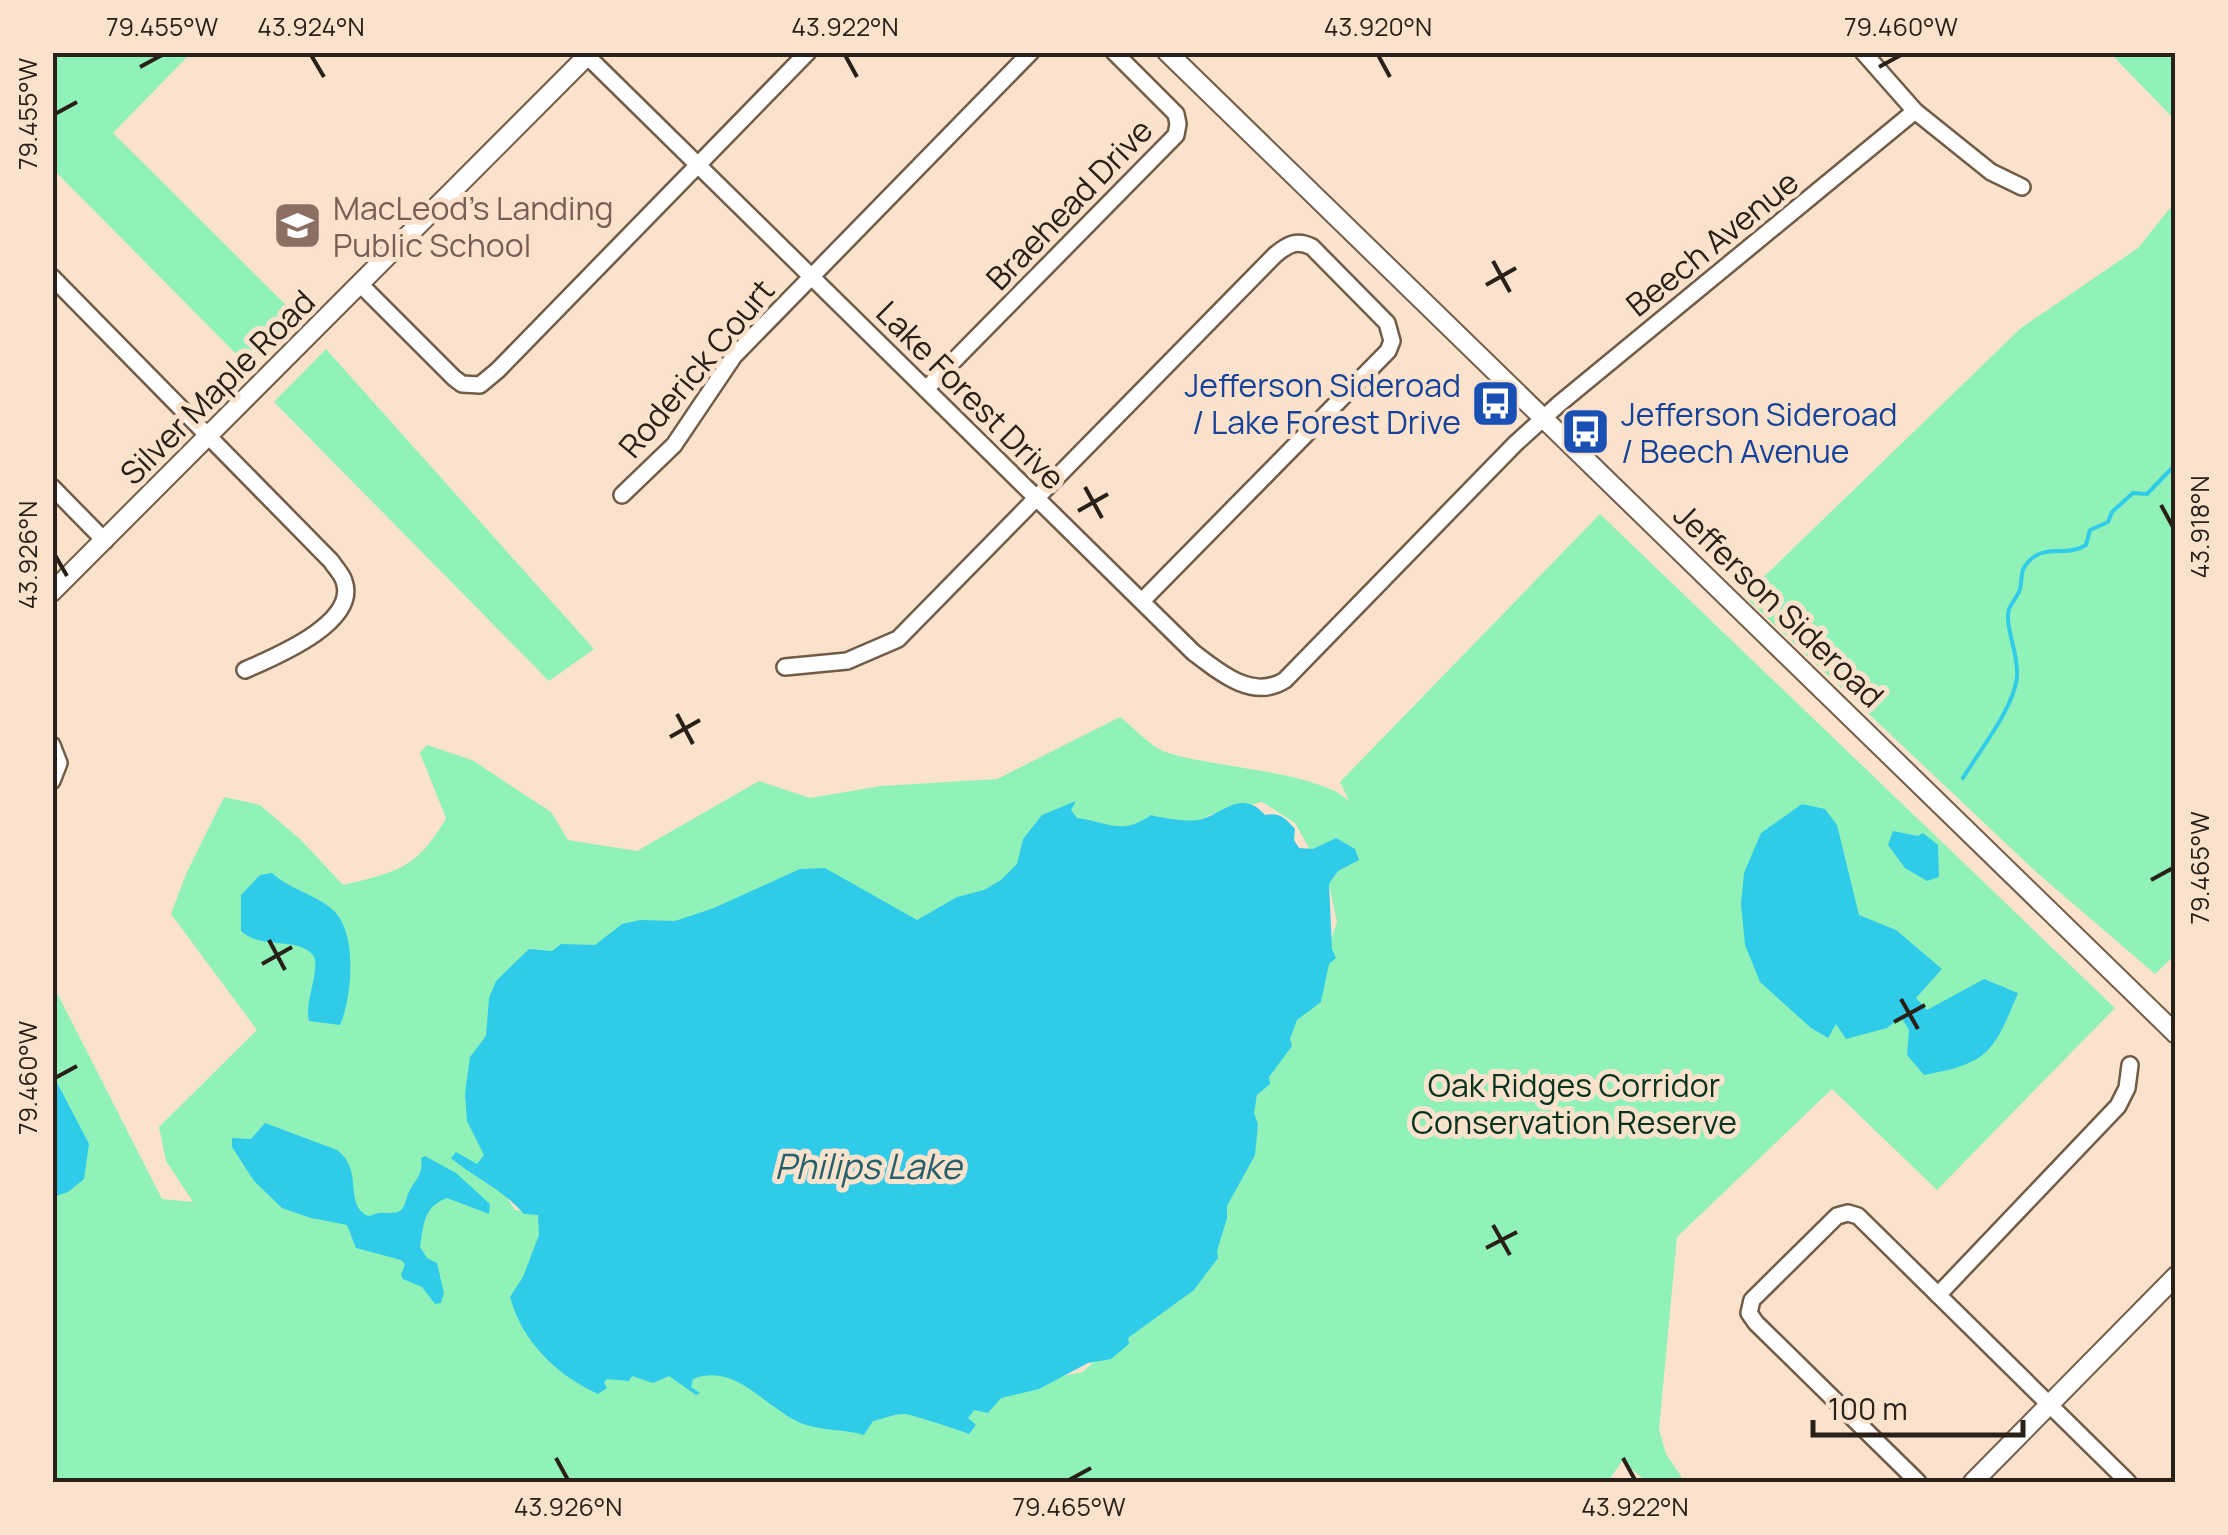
<svg xmlns="http://www.w3.org/2000/svg" width="2228" height="1535" font-family="Manrope,sans-serif">
  <style>
    .green { fill: #91f2b9; fill-rule: evenodd }
    .water { fill: #30cbe9 }
    .lines { fill: none; stroke-linecap: round; stroke-linejoin: round }
    .stream { stroke: #30cbe9; stroke-width: 4 }
    .minor-casing { stroke: #715c48; stroke-width: 20 }
    .tertiary-casing { stroke: #715c48; stroke-width: 22 }
    .minor { stroke: #fff; stroke-width: 15 }
    .tertiary { stroke: #fff; stroke-width: 18 }
    .ticks { fill: none; stroke: #292018; stroke-width: 4 }
    .labels { text-anchor: middle; dominant-baseline: central; stroke-width: 10; stroke-linejoin: round; paint-order: stroke }
    .street-label { font-size: 32px; fill: #292018; stroke: #fbe2cc }
    .education-label { font-size: 32px; fill: #785e54; stroke: #fbe2cc; text-anchor: start }
    .transit-label { font-size: 32px; fill: #164399; stroke: #fbe2cc; text-anchor: end }
    .park-label { font-size: 32px; fill: #05331d; stroke: #fbe2cc }
    .water-label { font-size: 35px; font-style: italic; fill: #25606d; stroke: #fbe2cc }
    .neatline { fill: none; stroke: #292018; stroke-width: 4 }
    .ticks-label { font-size: 25px; text-anchor: middle; fill: #292018 }
  </style>
  <rect width="100%" height="100%" fill="#fbe2cc"/>
  <g class="green">
    <polygon points="52,53 191,53 113,133 299,318 248,366 53,169"/>
    <polygon points="2110,53 2175,53 2175,120"/>
    <polygon points="2175,202 2176,954 2155,974 2035,871 1744,596 2021,328 2138,248"/>
    <polygon points="326,349 594,649 549,681 274,402"/>
    <path d="M 1600,514 L 2115,1008 L 1937,1190 L 1832,1089 L 1677,1237 L 1659,1429 L 1666,1454 L 1685,1482 L 1647,1482 L 1622,1461 L 1608,1482 L 53,1482 L 52,983 L 162,1199 L 193,1202 L 166,1161 L 159,1127 L 257,1030 L 171,914 L 186,874 L 224,797 L 260,805 L 301,840 L 343,885 C 397,872 417,869 446,818 L 420,753 L 427,745 L 472,760 L 551,812 L 568,840 L 637,851 L 759,781 L 810,798 L 881,786 L 997,779 L 1120,717 C 1133,727 1148,744 1163,751 C 1206,768 1320,770 1350,802 L 1340,782 ZM 1262,802 L 1295,823 L 1329,884 L 1337,922 L 1313,994 L 1267,1068 L 1211,1232 L 1206,1275 L 1147,1310 L 1083,1372 L 976,1393 L 699,1367 L 543,1213 L 515,1210 C 483,1163 482,1150 478,1095 L 993,899 L 1169,837 L 1210,815 Z"/>
  </g>
  <g class="water">
    <path d="M 1076,801 L 1071,810 L 1077,818 C 1108,822 1122,836 1151,815 C 1161,818 1188,822 1198,820 C 1221,816 1241,787 1265,815 C 1280,812 1285,818 1295,829 L 1294,840 L 1299,848 L 1313,849 L 1336,838 L 1355,849 L 1359,860 L 1338,871 L 1329,884 L 1332,949 L 1336,958 L 1329,964 L 1321,1002 L 1297,1020 L 1290,1039 L 1292,1046 L 1269,1077 L 1270,1084 L 1257,1095 L 1254,1113 L 1258,1124 L 1255,1155 L 1227,1206 L 1227,1218 L 1217,1251 L 1218,1258 L 1194,1290 L 1128,1338 L 1129,1344 L 1111,1359 L 1088,1363 L 1039,1389 L 1001,1398 L 988,1413 L 974,1410 L 968,1418 L 976,1425 L 969,1434 C 959,1430 916,1416 906,1414 C 896,1413 883,1419 873,1421 L 864,1435 C 844,1429 823,1431 803,1424 C 765,1409 737,1362 693,1379 L 691,1387 L 700,1393 L 696,1395 L 669,1376 L 653,1383 L 632,1376 L 629,1381 L 607,1379 L 604,1382 L 607,1388 L 598,1394 C 557,1375 522,1342 510,1297 L 523,1277 L 539,1235 L 538,1215 L 524,1214 C 501,1188 476,1179 451,1158 L 456,1152 L 477,1164 L 484,1155 L 467,1121 L 465,1093 L 470,1057 L 486,1036 L 489,998 L 496,981 L 529,949 L 552,951 L 561,944 L 595,945 L 622,924 L 640,920 L 675,921 L 714,908 L 800,869 L 825,868 L 917,920 L 957,897 L 984,890 L 1001,880 L 1017,864 L 1023,839 L 1042,815 Z"/>
    <path d="M 1802,804 L 1825,809 L 1837,825 L 1859,915 L 1896,930 L 1942,969 L 1916,998 L 1927,1010 L 1984,979 L 2018,993 C 1993,1053 1989,1063 1924,1075 L 1907,1055 L 1909,1030 L 1901,1017 L 1887,1028 L 1846,1039 L 1836,1024 L 1828,1038 L 1811,1028 L 1760,982 L 1745,945 L 1741,904 L 1744,873 L 1761,833 Z"/>
    <polygon points="1893,831 1918,836 1923,833 1938,845 1939,877 1927,881 1905,868 1888,845"/>
    <path d="M 272,873 C 289,889 315,894 333,910 C 358,932 352,998 340,1025 L 309,1021 C 304,1003 320,971 314,957 C 303,936 260,950 241,931 L 241,895 L 260,875 Z"/>
    <polygon points="53,1075 89,1144 84,1179 68,1192 53,1197"/>
    <path d="M 265,1123 L 337,1150 C 363,1169 345,1199 364,1214 C 370,1218 373,1214 379,1213 C 386,1212 397,1215 402,1209 C 404,1208 407,1197 408,1194 C 414,1180 424,1175 421,1158 L 425,1156 L 456,1173 L 490,1204 L 489,1214 L 447,1198 C 423,1207 424,1224 420,1247 L 427,1258 L 437,1263 L 444,1293 L 441,1303 L 435,1304 L 422,1287 L 403,1279 L 401,1275 L 405,1264 L 401,1260 L 356,1248 L 347,1225 L 311,1218 L 282,1208 L 254,1181 L 232,1147 L 232,1138 L 251,1139 Z"/>
  </g>
  <g class="lines">
    <path class="stream" d="M 1963,778 C 1979,751 2014,708 2017,677 C 2019,654 2004,626 2009,609 C 2012,602 2018,596 2020,589 C 2023,577 2019,571 2029,561 C 2045,544 2068,557 2086,545 L 2090,530 L 2108,522 L 2112,512 L 2133,493 L 2147,494 L 2176,464"/>
    <defs>
      <g id="minor">
        <path d="M 583,52 L 1193,652 C 1219,672 1253,701 1285,680 L 1515,444 L 1559,404 L 1915,111"/>
        <polyline points="1863,52 1915,111 1991,172 2022,187"/>
        <path d="M 52,277 L 331,561 C 335,567 342,574 344,581 C 359,623 274,657 245,670"/>
        <polyline points="362,286 454,378 462,384 480,385 498,370 808,52"/>
        <polyline points="926,389 1176,135 1178,124 1176,114 1114,52"/>
        <polyline points="52,487 105,541"/>
        <polyline points="622,495 674,445 734,356 1031,52"/>
        <path d="M 785,667 L 847,661 L 898,639 L 1275,255 C 1287,245 1296,239 1312,247 L 1387,323 L 1392,341 L 1388,351 L 1142,601"/>
        <polyline points="52,745 59,763 52,781"/>
        <polyline points="1938,1295 2118,1106 2127,1088 2130,1065"/>
        <polyline points="1918,1482 1756,1323 1749,1313 1752,1300 1837,1216 1848,1213 1858,1216 2128,1482"/>
      </g>
      <g id="tertiary">
        <polyline points="1167,52 2176,1034"/>
        <polyline points="52,592 591,52"/>
        <polyline points="1973,1482 2176,1276"/>
      </g>
    </defs>
    <use href="#minor" class="minor-casing"/>
    <use href="#tertiary" class="tertiary-casing"/>
    <use href="#minor" class="minor"/>
    <use href="#tertiary" class="tertiary"/>
  </g>
  <path class="ticks" d="M 311,55 L 324,77M 845,55 L 857,77M 1378,55 L 1390,77M 140,67 L 162,55M 1879,67 L 1901,55M 55,114 L 77,102M 1493,261 L 1510,292M 1486,285 L 1516,268M 1085,487 L 1102,518M 2161,505 L 2173,527M 1078,511 L 1108,494M 55,555 L 67,576M 677,714 L 693,744M 670,737 L 700,720M 2151,880 L 2173,868M 269,940 L 285,970M 262,964 L 292,947M 1901,999 L 1918,1029M 1894,1022 L 1925,1005M 55,1078 L 77,1066M 1493,1225 L 1510,1255M 1486,1248 L 1517,1232M 556,1458 L 568,1480M 1623,1458 L 1635,1480M 1069,1480 L 1091,1468"/>
  <defs>
    <symbol id="school-square" viewBox="-11 -11 22 22"><rect x="-9" y="-9" width="18" height="18" rx="4" fill="#8d6e63" stroke="#fbe2cc"/><path d="M0-5L7-2L0 1L-7-2ZM-4 1L0 2.5L4 1V4Q0 6-4 4Z" fill="#fff"/></symbol>
    <symbol id="bus-square" viewBox="-11 -11 22 22"><rect x="-9" y="-9" width="18" height="18" rx="4" fill="#1a4fb4" stroke="#fbe2cc"/><path d="M-5-6H5V4H4V6H2V4H-2V6H-4V4H-5ZM-3.5-4V0h7V-4ZM-3.5 1.2v1.5H-2V1.2ZM2 1.2v1.5H3.5V1.2Z" fill="#fff"/></symbol>
  </defs>
  <g fill-rule="evenodd">
    <use href="#school-square" x="270" y="198" width="55" height="55"/>
    <use href="#bus-square" x="1468" y="376" width="55" height="55"/>
    <use href="#bus-square" x="1558" y="404" width="55" height="55"/>
  </g>
  <g class="labels">
    <g class="street-label">
      <text transform="translate(1069 204) rotate(-46)">Braehead Drive</text>
      <text transform="translate(1712 243) rotate(-39)">Beech Avenue</text>
      <text transform="translate(696 368) rotate(-50)">Roderick Court</text>
      <text transform="translate(217 387) rotate(-45)">Silver Maple Road</text>
      <text transform="translate(971 395) rotate(45)">Lake Forest Drive</text>
      <text transform="translate(1779 605) rotate(44)">Jefferson Sideroad</text>
    </g>
    <g class="education-label">
      <text x="333" y="208">MacLeod's Landing<tspan x="333" dy="37">Public School</tspan></text>
    </g>
    <g class="transit-label">
      <text x="1461" y="385">Jefferson Sideroad<tspan x="1461" dy="37">/ Lake Forest Drive</tspan></text>
      <text x="1621" y="414" text-anchor="start">Jefferson Sideroad<tspan x="1621" dy="37">/ Beech Avenue</tspan></text>
    </g>
    <g class="park-label">
      <text x="1574" y="1085">Oak Ridges Corridor<tspan x="1574" dy="37">Conservation Reserve</tspan></text>
    </g>
    <g class="water-label">
      <text x="868" y="1166">Philips Lake</text>
    </g>
  </g>
  <rect width="2228" height="1535" fill="none" stroke="#fbe2cc" stroke-width="110"/>
  <path d="M1813 1420v15h210v-15" fill="none" stroke="#292018" stroke-width="5"/>
  <text x="1828" y="1420" font-size="30" fill="#292018" stroke="#fbe2cc" stroke-width="8" paint-order="stroke">100 m</text>
  <rect x="55" y="55" width="2118" height="1425" class="neatline"/>
  <g class="ticks-label">
    <text x="162" y="36">79.455°W</text>
    <text x="311" y="36">43.924°N</text>
    <text x="845" y="36">43.922°N</text>
    <text x="1378" y="36">43.920°N</text>
    <text x="1901" y="36">79.460°W</text>
    <text transform="translate(28 114) rotate(-90)" y="9">79.455°W</text>
    <text transform="translate(2200 527) rotate(-90)" y="9">43.918°N</text>
    <text transform="translate(28 555) rotate(-90)" y="9">43.926°N</text>
    <text transform="translate(2200 868) rotate(-90)" y="9">79.465°W</text>
    <text transform="translate(28 1078) rotate(-90)" y="9">79.460°W</text>
    <text x="568" y="1516">43.926°N</text>
    <text x="1069" y="1516">79.465°W</text>
    <text x="1635" y="1516">43.922°N</text>
  </g>
</svg>
